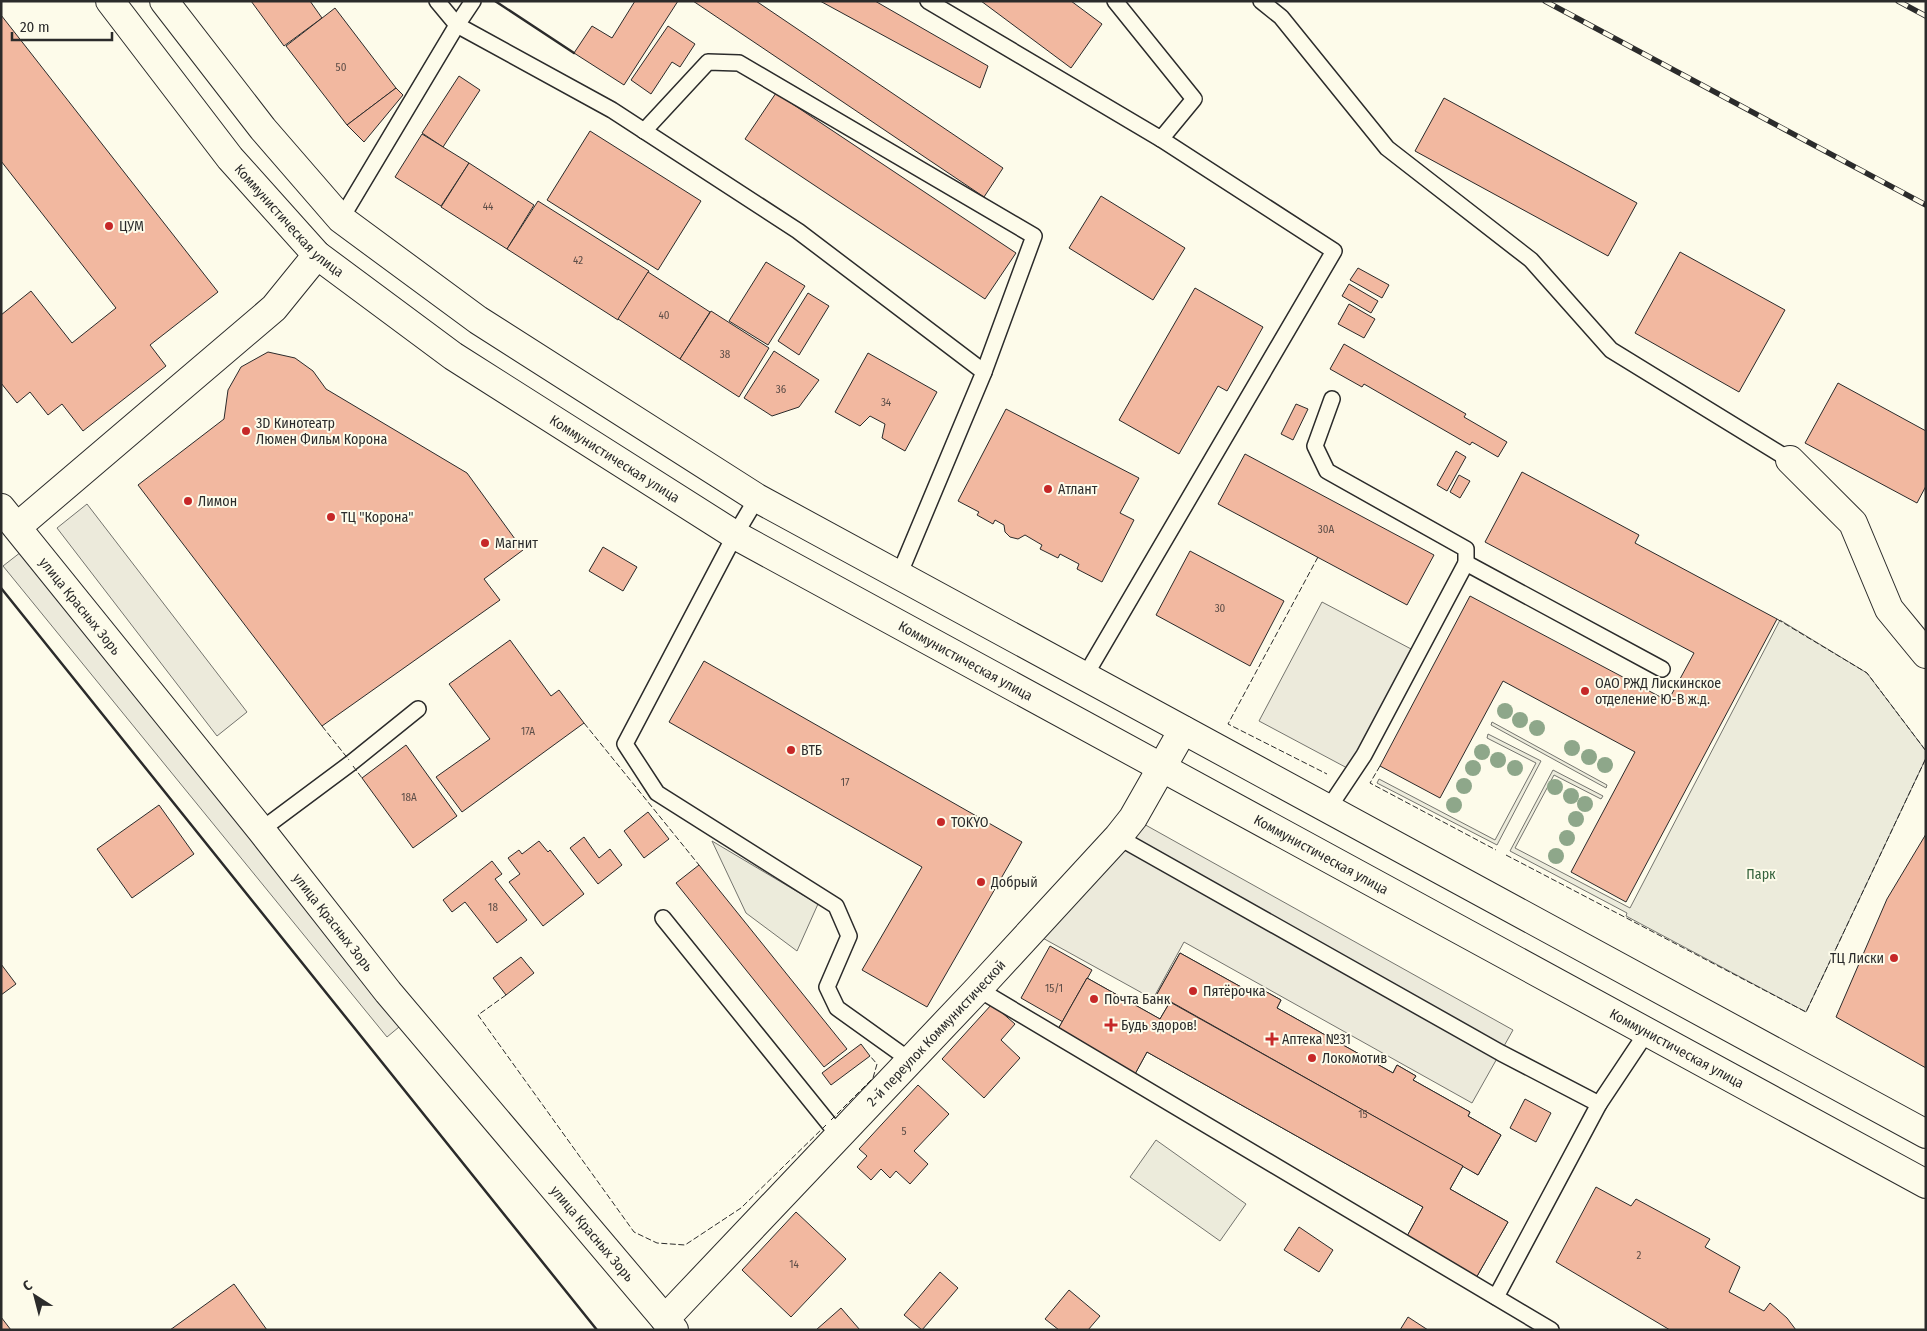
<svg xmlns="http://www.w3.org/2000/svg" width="1927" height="1331" font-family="'Fira Sans Condensed',sans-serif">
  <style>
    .green { fill: #ecebdb; stroke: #74746e }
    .parking { fill: #eceadb; stroke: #74746e }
    .building { fill: #f2b8a0; stroke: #2b2b2b }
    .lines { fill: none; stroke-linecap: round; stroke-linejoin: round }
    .service-casing { stroke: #2b2b2b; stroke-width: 18 }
    .minor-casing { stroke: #2b2b2b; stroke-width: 30 }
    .secondary-casing { stroke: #2b2b2b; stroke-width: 30 }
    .service { stroke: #fdfbea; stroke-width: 15 }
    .minor { stroke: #fdfbea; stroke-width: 28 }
    .secondary { stroke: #fdfbea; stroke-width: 28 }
    .rail-casing { stroke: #2b2b2b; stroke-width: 5.5 }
    .rail { stroke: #fdfbea; stroke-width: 4; stroke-dasharray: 11; stroke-linecap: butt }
    .fence { stroke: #2b2b2b; stroke-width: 1; stroke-dasharray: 6 2.5; stroke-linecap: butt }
    .wall { stroke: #2b2b2b; stroke-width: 2.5 }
    .tree { fill: #8ea78a }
    .poi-dot { fill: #c62828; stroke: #fdfbea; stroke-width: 2 }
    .labels { text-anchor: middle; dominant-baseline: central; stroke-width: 4; stroke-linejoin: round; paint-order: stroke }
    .number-label { font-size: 11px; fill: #5d4e48 }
    .street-label { font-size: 14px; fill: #2b2b2b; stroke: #fdfbea }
    .poi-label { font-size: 14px; fill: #2b2b2b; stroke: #fdfbea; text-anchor: start }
    .park-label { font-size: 14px; fill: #34623c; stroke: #fdfbea }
  </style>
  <rect width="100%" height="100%" fill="#fdfbea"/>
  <g class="green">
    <polygon points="1780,620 1867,673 1926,751 1926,758 1806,1012 1626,916 1627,913 1510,851 1553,770 1603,796 1601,799 1554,775 1515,848 1630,908"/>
    <polygon points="1492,722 1607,785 1606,788 1491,725"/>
    <polygon points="1488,734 1541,761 1497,845 1377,783 1379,779 1495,840 1536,763 1487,738"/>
    <polygon points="712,841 818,904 797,951 746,913"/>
    <polygon points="1156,1140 1246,1204 1220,1241 1130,1177"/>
  </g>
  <g class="parking">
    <polygon points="87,504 247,712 217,736 57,528"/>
    <polygon points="21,552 405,1022 387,1037 3,566"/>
    <polygon points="1322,602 1413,650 1349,769 1259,721"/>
    <polygon points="1133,818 1513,1030 1472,1103 1184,942 1153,999 1030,931"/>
  </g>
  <g class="building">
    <polygon points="251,1 310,1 322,18 284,46"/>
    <polygon points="635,1 678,1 624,85 574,53 592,26 612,38"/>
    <polygon points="693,1 756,1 1003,168 984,197"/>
    <polygon points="820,1 875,1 988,66 980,88"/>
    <polygon points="981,1 1071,1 1102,24 1071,68"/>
    <polygon points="335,8 396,88 347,125 286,46"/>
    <polygon points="1,15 218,292 150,345 166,366 83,431 62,404 48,415 30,392 17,403 1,383 1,315 31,291 72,343 116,308 1,161"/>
    <polygon points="668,26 695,44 680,67 672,62 651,94 631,80"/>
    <polygon points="459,76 480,90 443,147 422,133"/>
    <polygon points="396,88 403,95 364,142 347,125"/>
    <polygon points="776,93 1016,253 985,299 745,139"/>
    <polygon points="1444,98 1637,203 1608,256 1415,151"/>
    <polygon points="590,131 701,201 658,270 547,200"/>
    <polygon points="422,134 469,163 441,206 395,177"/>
    <polygon points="469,163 534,205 507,249 441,207"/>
    <polygon points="1101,196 1185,248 1153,300 1069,248"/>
    <polygon points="538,201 649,271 618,320 507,249"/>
    <polygon points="1680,252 1785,310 1739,392 1635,333"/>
    <polygon points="766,262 805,286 768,345 729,321"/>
    <polygon points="1358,268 1389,285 1382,298 1350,280"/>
    <polygon points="648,272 710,312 680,359 618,319"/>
    <polygon points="1349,284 1378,301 1371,313 1342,296"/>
    <polygon points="1195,288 1263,327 1227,391 1218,386 1179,454 1119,420"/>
    <polygon points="808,293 829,306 799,355 778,341"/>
    <polygon points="1349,304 1375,319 1364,338 1338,324"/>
    <polygon points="711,311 769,348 739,397 680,359"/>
    <polygon points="1344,344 1466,414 1464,417 1507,442 1498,457 1472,442 1470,445 1364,384 1362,387 1330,369"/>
    <polygon points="774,351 819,380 799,407 772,416 744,398"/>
    <polygon points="268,352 295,358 313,371 326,389 467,473 523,550 484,579 500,600 322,726 138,485 224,419 228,390 241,367"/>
    <polygon points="868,353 937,392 905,451 882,438 885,424 870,416 860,426 835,412"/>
    <polygon points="1838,383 1926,431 1926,486 1917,503 1805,443"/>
    <polygon points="1296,404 1308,409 1293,440 1281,434"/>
    <polygon points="1006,409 1139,478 1120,513 1134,520 1102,582 1077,569 1079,564 1060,554 1058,558 1040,549 1042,545 1025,535 1018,539 1010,537 1005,532 1004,525 995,520 993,524 977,515 979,512 958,501"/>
    <polygon points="1456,451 1466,457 1447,491 1437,485"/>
    <polygon points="1245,454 1434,555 1407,605 1218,504"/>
    <polygon points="1522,472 1639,535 1635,543 1777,619 1626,902 1571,872 1635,752 1503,681 1440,798 1380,766 1470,596 1668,701 1694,653 1485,542"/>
    <polygon points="1459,475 1470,481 1460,498 1450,492"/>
    <polygon points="603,547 637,567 623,591 589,571"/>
    <polygon points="1190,551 1284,601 1250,666 1156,615"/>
    <polygon points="510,640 551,696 559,690 584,723 462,812 436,777 490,739 449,684"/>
    <polygon points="704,661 1022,842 927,1007 862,970 922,867 669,722"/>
    <polygon points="406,745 457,816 413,848 362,778"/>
    <polygon points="159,805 194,854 132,898 97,849"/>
    <polygon points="648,812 669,839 644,858 624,831"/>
    <polygon points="1926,834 1926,1068 1836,1017 1887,899"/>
    <polygon points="584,837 599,858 610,849 622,865 598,884 570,848"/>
    <polygon points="539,841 548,852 550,850 584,894 543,926 509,882 520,874 508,858 519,850 522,854"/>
    <polygon points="492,861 502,874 495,879 527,920 497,943 465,902 452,912 443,900"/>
    <polygon points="699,865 847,1049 824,1067 676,883"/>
    <polygon points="1050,946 1092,970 1063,1022 1021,998"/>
    <polygon points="1180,953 1259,997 1263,990 1281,1000 1277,1008 1393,1073 1397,1065 1416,1076 1413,1080 1470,1112 1468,1116 1501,1135 1478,1175 1463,1166 1450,1189 1508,1222 1476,1278 1406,1238 1423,1207 1147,1052 1135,1074 1057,1031 1087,978 1160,1019 1170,1002 1157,994"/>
    <polygon points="1180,953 1259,997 1263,990 1281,1000 1277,1008 1393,1073 1397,1065 1416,1076 1413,1080 1470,1112 1468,1116 1501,1135 1478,1175 1157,994"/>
    <polygon points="521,957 534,973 506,995 493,978"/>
    <polygon points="1,964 16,984 1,995"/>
    <polygon points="1087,978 1160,1019 1170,1002 1463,1166 1450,1189 1508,1222 1476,1278 1406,1238 1423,1207 1147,1052 1135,1074 1057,1031"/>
    <polygon points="992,1004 1015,1024 1001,1040 1020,1058 984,1098 942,1059"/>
    <polygon points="861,1044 870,1056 831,1085 822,1073"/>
    <polygon points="918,1085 949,1114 914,1151 928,1164 910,1184 896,1171 890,1178 881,1169 871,1180 857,1167 867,1156 859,1149"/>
    <polygon points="1525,1099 1551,1113 1536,1142 1510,1128"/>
    <polygon points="1596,1187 1631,1206 1636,1199 1710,1239 1705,1247 1740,1267 1729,1292 1764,1311 1770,1303 1787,1318 1796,1330 1670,1330 1556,1262"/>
    <polygon points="796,1212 846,1259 791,1317 742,1270"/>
    <polygon points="1299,1227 1333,1250 1319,1272 1284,1250"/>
    <polygon points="940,1272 958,1288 922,1330 904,1315"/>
    <polygon points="234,1284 267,1330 170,1330"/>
    <polygon points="1069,1290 1100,1316 1088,1330 1059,1330 1045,1319"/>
    <polygon points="841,1308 860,1330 816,1330"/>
    <polygon points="1,1317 11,1330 1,1330"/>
    <polygon points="1408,1317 1428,1330 1400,1330"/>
  </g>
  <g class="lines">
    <defs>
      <g id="service">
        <polyline points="437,1 457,25 612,110 798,231 984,372"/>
        <polyline points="928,1 1161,139 1194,99 1115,1"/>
        <polyline points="1261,1 1281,17 1387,148 1531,260 1611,350 1790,460"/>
        <polyline points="644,131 708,62 739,63 1034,236 984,372 899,575"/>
        <polyline points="341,219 457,25 473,1"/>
        <polyline points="1332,399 1315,446 1327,471 1466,549 1466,563"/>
        <polyline points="757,498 735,535 625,744 657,793 836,906 849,936 827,987 837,1008 911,1061"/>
        <polyline points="1085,676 1334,251 1161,139"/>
        <polyline points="1328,809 1364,755 1466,563 1662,669"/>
        <polyline points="261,830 351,763 418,709"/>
        <polyline points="1118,837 1501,1053 1599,1104"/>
        <polyline points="663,918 839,1136"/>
        <polyline points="978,989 1551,1330"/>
        <polyline points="1496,1297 1599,1104 1647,1032"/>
      </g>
      <g id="minor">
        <polyline points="1790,460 1853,523 1889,609 1926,654"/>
        <path id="s1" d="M 1,508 L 261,830 L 388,992 L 674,1330"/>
        <polyline points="17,527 274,308 317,255"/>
        <path id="s2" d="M 665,1319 L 978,989 L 1118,837 L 1133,818 L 1183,730"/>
      </g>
      <g id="secondary">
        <path id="s3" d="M 110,1 L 230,158 L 317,255 L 453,356 L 735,535 L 1926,1184"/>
        <polyline points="164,1 263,129 341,219 478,320 757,498 1926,1134"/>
      </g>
    </defs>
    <use href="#service" class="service-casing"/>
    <use href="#minor" class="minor-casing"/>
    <use href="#secondary" class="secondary-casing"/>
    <use href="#service" class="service"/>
    <use href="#minor" class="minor"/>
    <use href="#secondary" class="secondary"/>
    <defs>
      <g id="rail">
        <polyline points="1545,1 1926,205"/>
        <polyline points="1898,1 1926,16"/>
      </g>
    </defs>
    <use href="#rail" class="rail-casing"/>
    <use href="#rail" class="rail"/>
    <g class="fence">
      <polyline points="1318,557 1228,724 1327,774"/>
      <polyline points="1777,619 1867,673 1926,751"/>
      <polyline points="584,723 699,865"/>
      <polyline points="322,726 349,760"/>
      <polyline points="353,766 362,778"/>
      <polyline points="1380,766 1370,783 1496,850"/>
      <polyline points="1506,855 1806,1012 1926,758"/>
      <polyline points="506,995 478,1015 634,1232 657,1243 685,1245 741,1208 826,1125"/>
      <polyline points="831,1120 873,1078 877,1064 870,1056"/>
    </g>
    <g class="wall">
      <polyline points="495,1 574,53"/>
      <polyline points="1,588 597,1330"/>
    </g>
  </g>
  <g class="tree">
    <circle cx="1505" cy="711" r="8"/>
    <circle cx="1520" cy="720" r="8"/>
    <circle cx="1537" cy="728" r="8"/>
    <circle cx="1572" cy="748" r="8"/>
    <circle cx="1482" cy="752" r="8"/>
    <circle cx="1589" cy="757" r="8"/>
    <circle cx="1498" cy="760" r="8"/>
    <circle cx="1605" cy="765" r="8"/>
    <circle cx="1473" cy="768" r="8"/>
    <circle cx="1515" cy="768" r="8"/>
    <circle cx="1464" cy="786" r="8"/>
    <circle cx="1555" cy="787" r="8"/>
    <circle cx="1571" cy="796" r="8"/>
    <circle cx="1585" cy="804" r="8"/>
    <circle cx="1454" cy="805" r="8"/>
    <circle cx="1576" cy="819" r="8"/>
    <circle cx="1567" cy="838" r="8"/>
    <circle cx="1556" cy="856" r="8"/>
  </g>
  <g class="poi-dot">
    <circle cx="109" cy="226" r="5"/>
    <circle cx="246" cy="431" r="5"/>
    <circle cx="1048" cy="489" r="5"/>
    <circle cx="188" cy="501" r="5"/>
    <circle cx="331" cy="517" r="5"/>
    <circle cx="485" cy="543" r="5"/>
    <circle cx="1585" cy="691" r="5"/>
    <circle cx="791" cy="750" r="5"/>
    <circle cx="941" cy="822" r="5"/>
    <circle cx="981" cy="882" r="5"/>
    <circle cx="1894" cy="958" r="5"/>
    <circle cx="1193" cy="991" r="5"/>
    <circle cx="1094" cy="999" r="5"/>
    <path d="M1108.5 1017.5h5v5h5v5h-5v5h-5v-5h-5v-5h5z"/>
    <path d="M1269.5 1031.5h5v5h5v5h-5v5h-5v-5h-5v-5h5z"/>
    <circle cx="1312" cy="1058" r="5"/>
  </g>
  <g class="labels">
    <g class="number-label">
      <text x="341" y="67">50</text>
      <text x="488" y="206">44</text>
      <text x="578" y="260">42</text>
      <text x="664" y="315">40</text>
      <text x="725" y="354">38</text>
      <text x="781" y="389">36</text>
      <text x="886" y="402">34</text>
      <text x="1326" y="529">30А</text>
      <text x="1220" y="608">30</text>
      <text x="528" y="731">17А</text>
      <text x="845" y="782">17</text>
      <text x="409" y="797">18А</text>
      <text x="493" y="907">18</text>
      <text x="1054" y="988">15/1</text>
      <text x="1363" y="1114">15</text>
      <text x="904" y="1131">5</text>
      <text x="1639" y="1255">2</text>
      <text x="794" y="1264">14</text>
    </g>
    <g class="street-label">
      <text stroke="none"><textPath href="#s3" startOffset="284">Коммунистическая улица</textPath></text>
      <text stroke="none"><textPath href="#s3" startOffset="689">Коммунистическая улица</textPath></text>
      <text stroke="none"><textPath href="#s1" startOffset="126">улица Красных Зорь</textPath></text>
      <text stroke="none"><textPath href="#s3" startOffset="1094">Коммунистическая улица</textPath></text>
      <text stroke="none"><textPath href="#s3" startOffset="1499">Коммунистическая улица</textPath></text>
      <text stroke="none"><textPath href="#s1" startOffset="531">улица Красных Зорь</textPath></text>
      <text stroke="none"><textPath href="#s2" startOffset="394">2-й переулок Коммунистической</textPath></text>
      <text stroke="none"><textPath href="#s3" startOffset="1904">Коммунистическая улица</textPath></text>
      <text stroke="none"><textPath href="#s1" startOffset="936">улица Красных Зорь</textPath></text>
    </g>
    <g class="poi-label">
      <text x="119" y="226">ЦУМ</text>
      <text x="256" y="423">3D Кинотеатр<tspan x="256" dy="16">Люмен Фильм Корона</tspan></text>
      <text x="1058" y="489">Атлант</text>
      <text x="198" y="501">Лимон</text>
      <text x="341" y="517">ТЦ "Корона"</text>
      <text x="495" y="543">Магнит</text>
      <text x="1595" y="683">ОАО РЖД Лискинское<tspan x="1595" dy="16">отделение Ю-В ж.д.</tspan></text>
      <text x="801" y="750">ВТБ</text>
      <text x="951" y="822">TOKYO</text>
      <text x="991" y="882">Добрый</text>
      <text x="1884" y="958" text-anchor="end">ТЦ Лиски</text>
      <text x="1203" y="991">Пятёрочка</text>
      <text x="1104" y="999">Почта Банк</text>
      <text x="1121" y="1025">Будь здоров!</text>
      <text x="1282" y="1039">Аптека №31</text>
      <text x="1322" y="1058">Локомотив</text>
    </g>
    <g class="park-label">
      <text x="1761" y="874">Парк</text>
    </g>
  </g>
  <rect width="1927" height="1331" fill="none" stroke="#2b2b2b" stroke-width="5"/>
  <g transform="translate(35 1296) rotate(324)" stroke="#fdfbea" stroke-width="4" paint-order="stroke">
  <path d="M0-4L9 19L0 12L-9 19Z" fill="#2b2b2b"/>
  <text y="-8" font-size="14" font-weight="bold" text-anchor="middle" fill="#2b2b2b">С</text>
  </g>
  <path d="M12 32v8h100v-8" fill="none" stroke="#2b2b2b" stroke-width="2.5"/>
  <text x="20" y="32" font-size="15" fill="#2b2b2b" stroke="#fdfbea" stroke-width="4" paint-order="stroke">20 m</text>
</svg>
